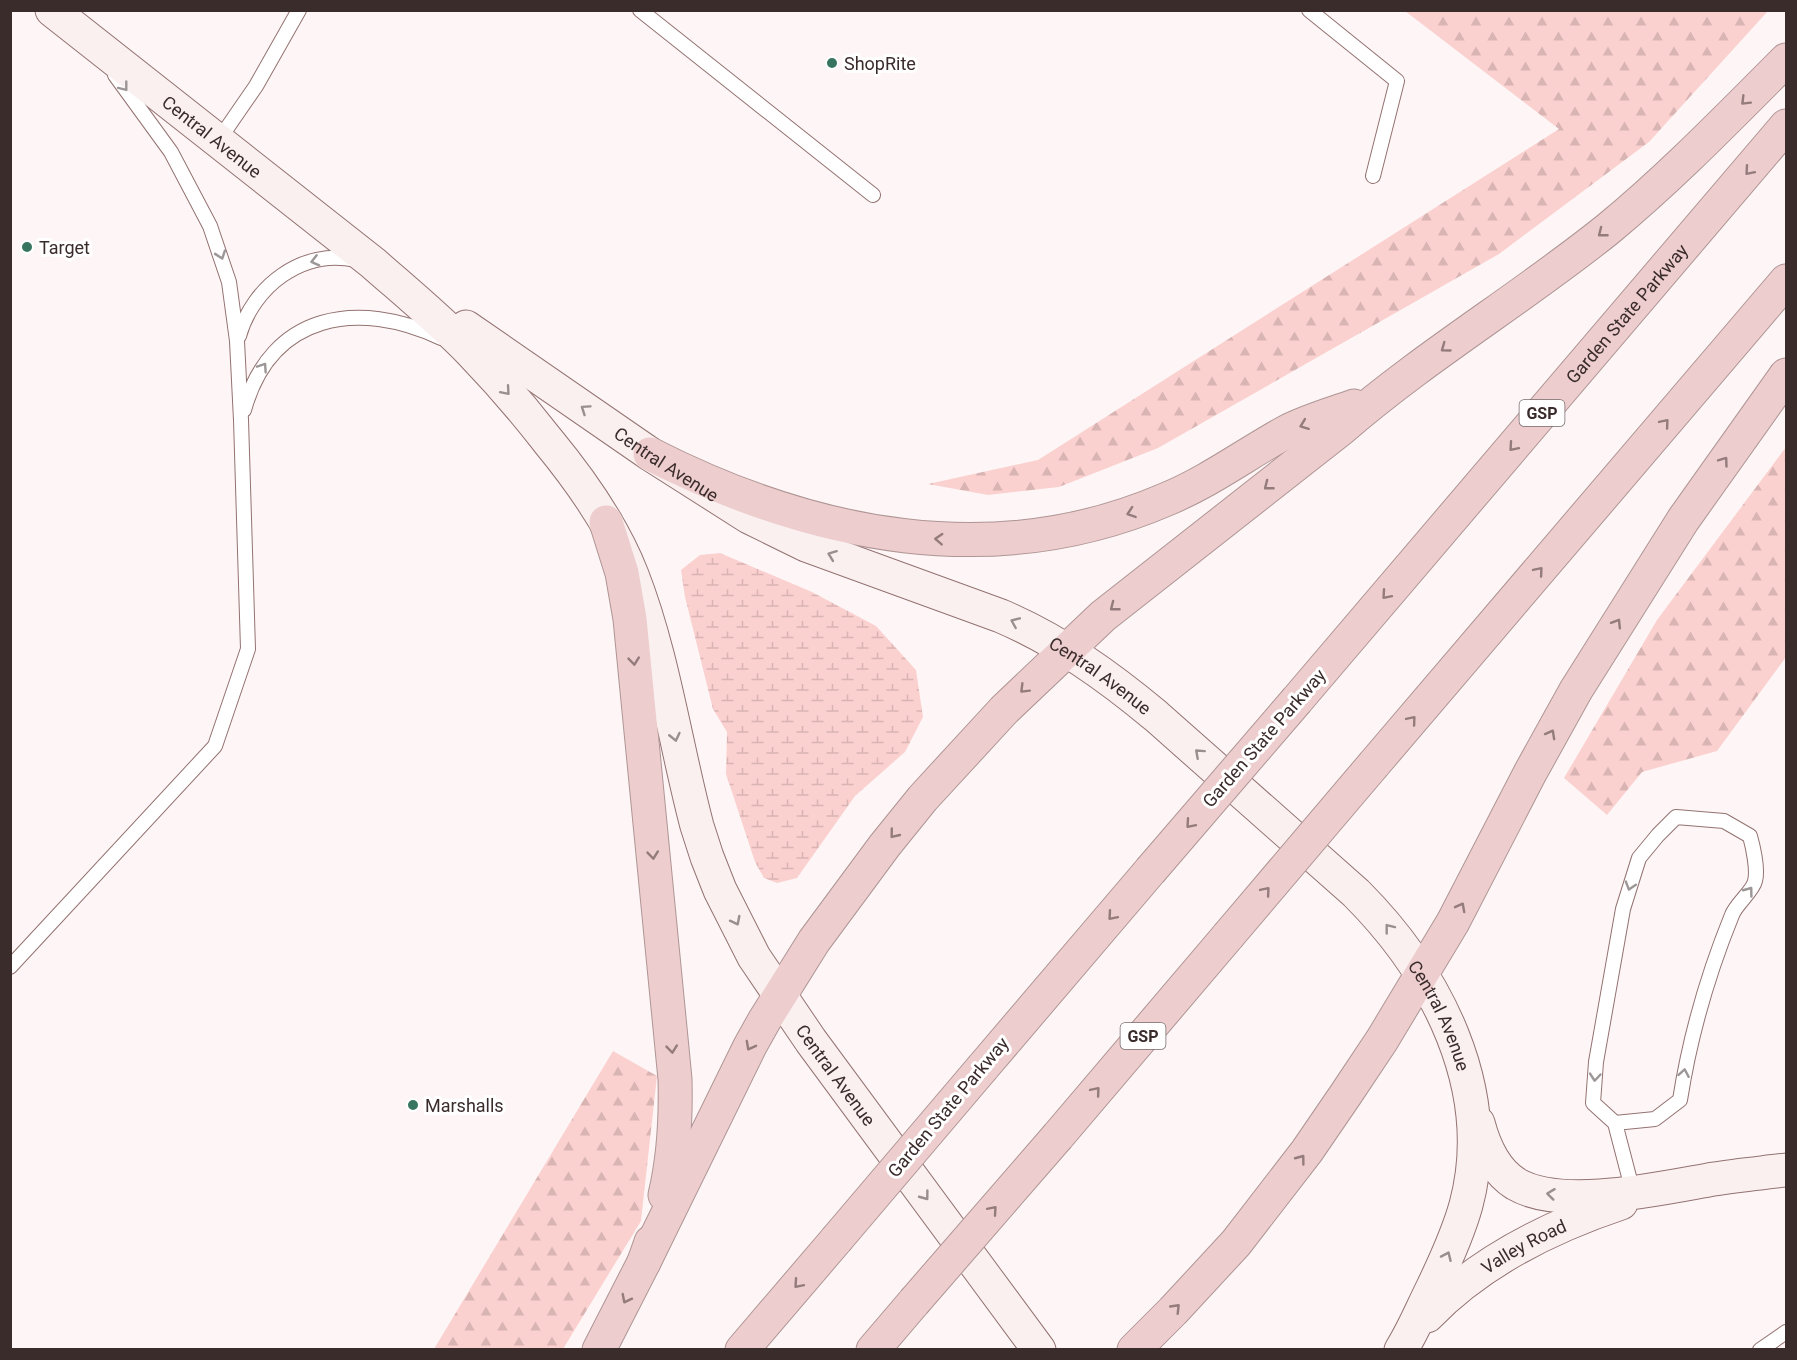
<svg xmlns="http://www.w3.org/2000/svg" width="1797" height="1360" font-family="Roboto,sans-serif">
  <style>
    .forest { fill: url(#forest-firs) }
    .wetland { fill: url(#wetland-marsh) }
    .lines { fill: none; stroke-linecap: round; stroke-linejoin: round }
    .lane-casing { stroke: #937271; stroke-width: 16 }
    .secondary-casing { stroke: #937271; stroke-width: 35 }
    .highway-casing { stroke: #af9595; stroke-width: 35 }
    .lane { stroke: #fff; stroke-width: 14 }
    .secondary { stroke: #faf0f0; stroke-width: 33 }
    .highway { stroke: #edcdcd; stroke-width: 33 }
    .highway-bridge-casing { stroke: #af9595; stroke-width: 35; stroke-linecap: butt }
    .highway-bridge { stroke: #edcdcd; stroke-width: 33 }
    .oneway { stroke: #9d9696 }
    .oneway2 { stroke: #947c7c }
    .oneway3 { stroke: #9a8e8e }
    .poi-dot { fill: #387561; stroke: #fff; stroke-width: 2 }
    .labels { text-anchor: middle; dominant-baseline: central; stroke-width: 6; stroke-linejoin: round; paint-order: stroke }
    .shield { fill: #fff; stroke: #766b6b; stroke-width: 1.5 }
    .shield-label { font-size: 16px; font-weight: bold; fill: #3b2c2c }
    .poi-label { font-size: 18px; fill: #3b2c2c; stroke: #fff; text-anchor: start }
    .street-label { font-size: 18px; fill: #3b2c2c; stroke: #fff }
  </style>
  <defs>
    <pattern id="forest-firs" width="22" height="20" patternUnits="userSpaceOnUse" patternTransform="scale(1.5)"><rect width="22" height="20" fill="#fbd1d0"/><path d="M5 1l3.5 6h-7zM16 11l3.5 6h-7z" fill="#d8b4b3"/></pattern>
    <pattern id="wetland-marsh" width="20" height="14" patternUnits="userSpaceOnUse" patternTransform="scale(1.5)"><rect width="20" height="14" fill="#fbd1d0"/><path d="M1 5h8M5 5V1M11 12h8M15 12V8" fill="none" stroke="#d8b4b3"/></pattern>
  </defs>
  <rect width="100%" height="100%" fill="#fef6f6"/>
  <g class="forest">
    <polygon points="1405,11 1768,11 1649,142 1499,254 1158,448 1059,487 988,495 928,484 1038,460 1559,129"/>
    <polygon points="1786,447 1786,657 1717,751 1642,772 1607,815 1564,778 1657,620"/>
    <polygon points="613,1051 657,1076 641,1221 563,1349 434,1349"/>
  </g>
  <polygon class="wetland" points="720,553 812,592 876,626 916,670 923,717 905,752 855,796 797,878 777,883 764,878 755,862 726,774 727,732 713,709 685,597 681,570 700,555"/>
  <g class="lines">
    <defs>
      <g id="lane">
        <polyline points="640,10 873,195"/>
        <polyline points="1309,10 1397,81 1373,176"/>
        <polyline points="218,141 256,86 299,10"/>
        <path d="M 239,336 C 253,286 303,248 356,260"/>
        <path d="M 244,410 C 271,313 358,299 441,338"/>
        <polyline points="10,967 215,746 248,649 241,420 237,341 229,282 210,226 171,152 115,75"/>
        <path d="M 1615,1123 L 1593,1103 L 1596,1062 L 1623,909 L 1639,858 L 1658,835 L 1676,817 L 1724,821 L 1750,836 C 1753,847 1758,870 1755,881 C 1753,891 1736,904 1732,915 C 1708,974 1690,1036 1680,1100 L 1655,1119 L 1615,1123 L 1633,1192"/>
        <polyline points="1760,1350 1786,1332"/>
      </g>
      <g id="secondary">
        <path id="s1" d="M 52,10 L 373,263 C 406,292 440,320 471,352 C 498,380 524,410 548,441 C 581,481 613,526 632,575 C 663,654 675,743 697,826 L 707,857 L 720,890 L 754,957 L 811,1041 L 1039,1350"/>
        <path id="s2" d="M 466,327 L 650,454 L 749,517 L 806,545 L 1001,616 C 1059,641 1108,676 1156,716 L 1356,893 C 1436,973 1497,1089 1466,1205 C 1458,1234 1445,1262 1432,1289 C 1422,1309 1413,1331 1401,1350"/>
        <path d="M 1478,1123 C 1484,1146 1495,1171 1516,1184 C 1562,1211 1662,1188 1714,1179 C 1738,1175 1762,1173 1786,1170"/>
        <path id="s3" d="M 1427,1316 C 1480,1261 1549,1227 1621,1203"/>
      </g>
      <g id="highway">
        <path d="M 650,454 C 813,537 994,574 1167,499 C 1210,481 1246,454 1286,432 C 1307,421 1332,414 1354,406"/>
        <path d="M 606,522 L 622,573 L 630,619 L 675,1079 C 676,1118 674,1157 665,1195"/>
        <path id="s4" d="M 1297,700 L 1786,126"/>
        <polyline points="1374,764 1786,281"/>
        <polyline points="983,1067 1150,871"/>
        <polyline points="1058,1136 1228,936"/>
        <path d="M 644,1262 L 750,1046 L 764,1021 L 814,941 L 885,845 L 923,798 L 1004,710 L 1103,616 L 1341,429 C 1425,356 1521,299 1608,229 C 1671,177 1728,118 1786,60"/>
        <polyline points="599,1350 644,1262 651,1242"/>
        <polyline points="742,1350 836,1240"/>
        <polyline points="873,1350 914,1302"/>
        <polyline points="1134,1350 1173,1311 1236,1243 1307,1151 1346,1094 1382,1040 1453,922 1530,773 1576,690 1683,520 1786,375"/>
      </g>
    </defs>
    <use href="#lane" class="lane-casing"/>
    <use href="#secondary" class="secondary-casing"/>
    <use href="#highway" class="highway-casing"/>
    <use href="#lane" class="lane"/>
    <use href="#secondary" class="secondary"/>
    <use href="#highway" class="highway"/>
    <defs>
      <g id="highway-bridge">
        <polyline points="1150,871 1297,700"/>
        <polyline points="1228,936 1374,764"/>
        <polyline points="836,1240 983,1067"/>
        <polyline points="914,1302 1058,1136"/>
      </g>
    </defs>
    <use href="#highway-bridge" class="highway-bridge-casing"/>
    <use href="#highway-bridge" class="highway-bridge"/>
  </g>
  <defs><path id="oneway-chevron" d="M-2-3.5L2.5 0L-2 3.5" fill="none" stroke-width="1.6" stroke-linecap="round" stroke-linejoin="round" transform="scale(1.5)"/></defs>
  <g class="oneway">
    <use href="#oneway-chevron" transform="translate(124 87) rotate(52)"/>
    <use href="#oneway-chevron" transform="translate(221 255) rotate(71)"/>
    <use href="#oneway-chevron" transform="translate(315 261) rotate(166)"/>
    <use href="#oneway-chevron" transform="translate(263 367) rotate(-56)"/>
    <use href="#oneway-chevron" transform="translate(1630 886) rotate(107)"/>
    <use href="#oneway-chevron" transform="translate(1749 891) rotate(-53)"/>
    <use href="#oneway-chevron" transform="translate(1684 1073) rotate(-80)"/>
    <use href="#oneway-chevron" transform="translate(1595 1077) rotate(95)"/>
  </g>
  <g class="oneway2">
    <use href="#oneway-chevron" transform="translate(1745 101) rotate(135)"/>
    <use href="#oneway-chevron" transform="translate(1749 171) rotate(131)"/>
    <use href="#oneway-chevron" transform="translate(1602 233) rotate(142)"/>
    <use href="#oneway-chevron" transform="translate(1445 348) rotate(144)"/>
    <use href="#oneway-chevron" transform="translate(1665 423) rotate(-50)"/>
    <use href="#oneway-chevron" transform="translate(1304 425) rotate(159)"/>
    <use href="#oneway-chevron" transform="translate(1513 447) rotate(131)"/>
    <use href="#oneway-chevron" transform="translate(1724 461) rotate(-54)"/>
    <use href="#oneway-chevron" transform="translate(1268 486) rotate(142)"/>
    <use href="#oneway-chevron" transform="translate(1131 513) rotate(161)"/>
    <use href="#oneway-chevron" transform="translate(939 539) rotate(-177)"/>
    <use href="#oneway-chevron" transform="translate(1539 571) rotate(-50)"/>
    <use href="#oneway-chevron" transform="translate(1386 595) rotate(131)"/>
    <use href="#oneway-chevron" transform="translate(1114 607) rotate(142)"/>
    <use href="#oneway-chevron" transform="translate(1617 623) rotate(-58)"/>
    <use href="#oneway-chevron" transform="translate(634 661) rotate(84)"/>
    <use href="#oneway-chevron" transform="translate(1024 689) rotate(135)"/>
    <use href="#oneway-chevron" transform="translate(1412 720) rotate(-50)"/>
    <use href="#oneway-chevron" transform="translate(1551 734) rotate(-61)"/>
    <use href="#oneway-chevron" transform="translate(1190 824) rotate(131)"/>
    <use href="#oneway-chevron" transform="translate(894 834) rotate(129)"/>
    <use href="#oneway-chevron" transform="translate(653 855) rotate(84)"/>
    <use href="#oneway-chevron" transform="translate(1266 891) rotate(-50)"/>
    <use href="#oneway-chevron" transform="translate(1461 907) rotate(-62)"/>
    <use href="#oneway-chevron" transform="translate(1112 916) rotate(131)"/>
    <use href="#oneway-chevron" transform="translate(750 1046) rotate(118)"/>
    <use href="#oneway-chevron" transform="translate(672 1049) rotate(84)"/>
    <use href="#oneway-chevron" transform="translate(1096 1091) rotate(-50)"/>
    <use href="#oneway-chevron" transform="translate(1301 1159) rotate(-53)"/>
    <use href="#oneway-chevron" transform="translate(993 1210) rotate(-49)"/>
    <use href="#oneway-chevron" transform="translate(798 1284) rotate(131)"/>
    <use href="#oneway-chevron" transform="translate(626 1299) rotate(117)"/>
    <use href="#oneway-chevron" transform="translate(1176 1308) rotate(-46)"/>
  </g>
  <g class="oneway3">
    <use href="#oneway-chevron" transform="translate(506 391) rotate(49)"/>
    <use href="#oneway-chevron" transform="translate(585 409) rotate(-146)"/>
    <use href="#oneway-chevron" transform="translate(832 555) rotate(-159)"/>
    <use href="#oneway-chevron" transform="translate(1015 622) rotate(-157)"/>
    <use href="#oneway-chevron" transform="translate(675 737) rotate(77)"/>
    <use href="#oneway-chevron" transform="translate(1199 753) rotate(-138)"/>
    <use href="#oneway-chevron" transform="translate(736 921) rotate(63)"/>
    <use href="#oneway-chevron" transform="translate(1389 928) rotate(-128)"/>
    <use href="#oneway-chevron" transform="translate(1551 1194) rotate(-173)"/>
    <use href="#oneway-chevron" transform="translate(925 1196) rotate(53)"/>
    <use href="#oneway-chevron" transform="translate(1447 1256) rotate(-66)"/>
  </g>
  <g class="poi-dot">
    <circle cx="832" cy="63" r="6"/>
    <circle cx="27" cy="247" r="6"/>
    <circle cx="413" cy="1105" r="6"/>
  </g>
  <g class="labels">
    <g class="shield">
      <rect x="1519.5" y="400" width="45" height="26" rx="4.5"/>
      <rect x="1120.5" y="1023" width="45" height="26" rx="4.5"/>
    </g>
    <g class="shield-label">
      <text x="1542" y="413">GSP</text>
      <text x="1143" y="1036">GSP</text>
    </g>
    <g class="poi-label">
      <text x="844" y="63">ShopRite</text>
      <text x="39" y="247">Target</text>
      <text x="425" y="1105">Marshalls</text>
    </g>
    <g class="street-label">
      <text stroke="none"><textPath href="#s1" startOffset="204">Central Avenue</textPath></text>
      <text stroke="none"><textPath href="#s4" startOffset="508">Garden State Parkway</textPath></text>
      <text stroke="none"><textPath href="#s2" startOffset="243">Central Avenue</textPath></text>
      <text stroke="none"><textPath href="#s2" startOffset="728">Central Avenue</textPath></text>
      <text transform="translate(1264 738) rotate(-49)">Garden State Parkway</text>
      <text stroke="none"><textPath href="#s2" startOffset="1214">Central Avenue</textPath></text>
      <text stroke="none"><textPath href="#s1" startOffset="1364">Central Avenue</textPath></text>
      <text transform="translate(948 1107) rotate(-50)">Garden State Parkway</text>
      <text stroke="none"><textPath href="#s3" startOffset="120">Valley Road</textPath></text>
    </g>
  </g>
  <rect width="1797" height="1360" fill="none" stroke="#3b2c2c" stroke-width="24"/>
</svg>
